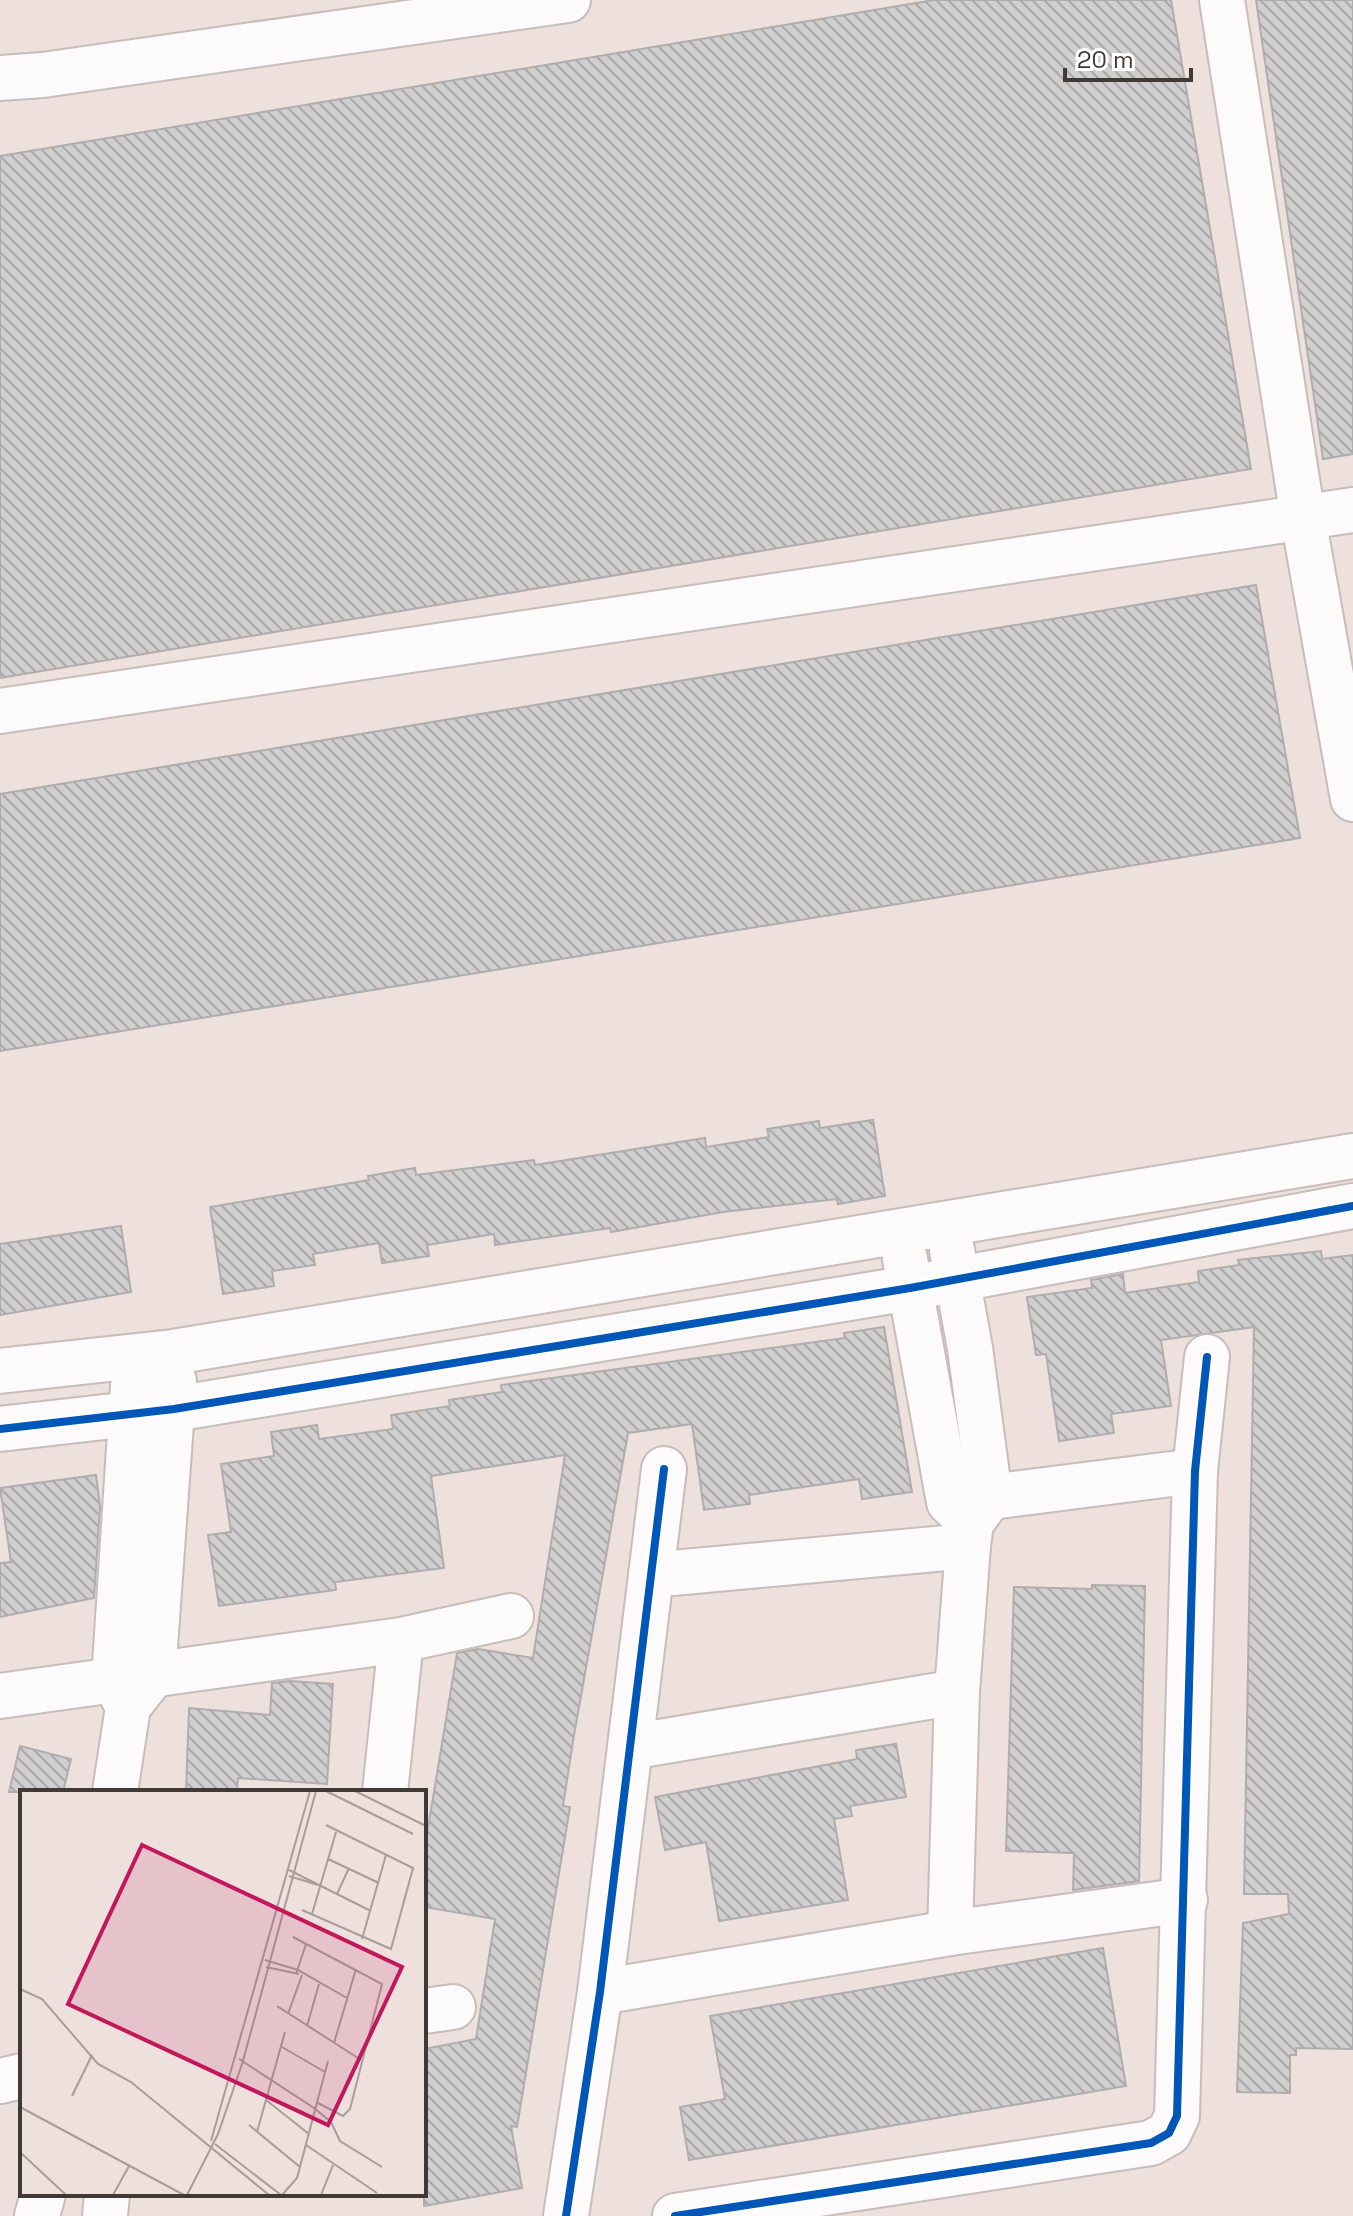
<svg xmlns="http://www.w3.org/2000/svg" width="1353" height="2216" font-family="'Space Grotesk',sans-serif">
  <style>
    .building { fill: url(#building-back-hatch); stroke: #b0adae; stroke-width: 2 }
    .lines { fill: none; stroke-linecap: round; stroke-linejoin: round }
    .minor-casing { stroke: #c7bdba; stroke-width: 48 }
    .minor { stroke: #fcfafa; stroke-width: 44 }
    .cycleway-casing { stroke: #fff; stroke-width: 13 }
    .cycleway { stroke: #0057b8; stroke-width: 8 }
    .inset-road { fill: none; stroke: #a89d9a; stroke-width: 2 }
    .view { fill: #c2185b; fill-opacity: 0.15; stroke: #c2185b; stroke-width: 4 }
    .inset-edge { fill: none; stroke: #413936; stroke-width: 4 }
  </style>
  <defs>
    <pattern id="building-back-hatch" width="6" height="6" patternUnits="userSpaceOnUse" patternTransform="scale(2)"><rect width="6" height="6" fill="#d1cecf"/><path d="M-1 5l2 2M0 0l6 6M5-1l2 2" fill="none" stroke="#aba8a9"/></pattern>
  </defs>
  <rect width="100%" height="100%" fill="#ede0dd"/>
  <g class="building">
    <polygon points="934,0 1171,0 1251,469 0,678 0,156"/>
    <polygon points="1256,0 1353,0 1353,454 1323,459"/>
    <polygon points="1256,585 1300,838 0,1051 0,794"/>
    <polygon points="873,1120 885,1196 838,1204 837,1199 723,1212 611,1232 610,1228 495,1245 494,1234 427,1245 429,1256 382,1263 379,1243 313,1254 315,1265 272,1271 274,1286 223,1294 210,1207 369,1180 368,1176 415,1168 416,1175 534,1160 535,1165 705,1138 706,1147 769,1137 767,1129 819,1121 820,1128"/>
    <polygon points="121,1226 131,1292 0,1315 0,1244"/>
    <polygon points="1321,1251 1322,1259 1353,1255 1353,2049 1296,2048 1296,2055 1290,2055 1290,2093 1237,2092 1243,1923 1289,1914 1288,1894 1244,1894 1254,1327 1161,1340 1171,1406 1111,1414 1114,1433 1059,1441 1046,1354 1036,1355 1027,1297 1092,1288 1091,1280 1123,1274 1125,1293 1199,1282 1198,1271 1239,1265 1238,1260"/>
    <polygon points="884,1327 912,1492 862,1499 859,1479 749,1495 750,1504 704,1510 692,1424 628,1433 574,1735 563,1806 570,1807 517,2127 511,2126 522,2188 424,2206 424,2049 476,2039 495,1919 424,1907 424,1852 457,1653 478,1649 533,1658 565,1455 431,1476 444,1568 335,1582 336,1590 219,1606 208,1535 231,1532 221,1464 274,1456 271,1432 317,1425 319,1439 393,1429 391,1415 450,1406 449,1400 502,1392 501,1385 845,1338 844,1333"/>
    <polygon points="96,1475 100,1506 94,1598 0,1617 0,1563 11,1562 0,1488"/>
    <polygon points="1092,1585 1145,1586 1139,1881 1073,1890 1074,1853 1006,1851 1014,1587 1092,1589"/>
    <polygon points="290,1681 333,1684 327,1784 238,1778 237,1792 186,1792 189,1708 270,1715 272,1683"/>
    <polygon points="896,1744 906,1797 850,1806 852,1816 834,1819 848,1900 719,1921 706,1842 665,1850 655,1797 857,1759 856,1750"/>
    <polygon points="20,1746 71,1759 63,1792 9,1792"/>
    <polygon points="1103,1948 1126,2086 689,2160 680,2107 725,2099 710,2016"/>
  </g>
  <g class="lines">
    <defs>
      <g id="minor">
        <polyline points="1222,0 1303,518 1353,799"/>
        <polyline points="0,78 43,75 568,0"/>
        <polyline points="0,711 1353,510"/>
        <polyline points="905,1259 949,1502 971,1523"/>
        <polyline points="0,1371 173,1352 1353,1156"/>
        <polyline points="0,1429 174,1409 910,1288 1353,1206"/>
        <polyline points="959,1501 1195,1471"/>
        <polyline points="651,1575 968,1546"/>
        <polyline points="0,1696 401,1640 511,1616"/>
        <polyline points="127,1705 114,1680 133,1386"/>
        <polyline points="630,1747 957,1692"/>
        <polyline points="115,1792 128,1707 153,1675 174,1381"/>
        <polyline points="385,1792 401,1640"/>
        <polyline points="950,1933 957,1692 968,1546 971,1523 990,1497 970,1348 952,1250"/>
        <polyline points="600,1992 950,1933 1185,1900"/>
        <polyline points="424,2011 453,2007"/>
        <polyline points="0,2081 22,2076"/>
        <polyline points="37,2216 43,2194"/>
        <polyline points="105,2216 107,2194"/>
        <polyline points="566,2216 600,1992 664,1469"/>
        <polyline points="675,2216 1151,2143 1169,2133 1177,2116 1195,1471 1207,1357"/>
      </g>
    </defs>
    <use href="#minor" class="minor-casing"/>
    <use href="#minor" class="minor"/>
    <defs>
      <g id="cycleway">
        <polyline points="0,1429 174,1409 910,1288 1353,1206"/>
        <polyline points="566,2216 600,1992 664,1469"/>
        <polyline points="675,2216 1151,2143 1169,2133 1177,2116 1195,1471 1207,1357"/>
      </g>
    </defs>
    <use href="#cycleway" class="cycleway-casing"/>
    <use href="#cycleway" class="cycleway"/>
  </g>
  <g transform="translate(20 1790)">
    <rect width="406" height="406" fill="#ede0dd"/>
    <path class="inset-road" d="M 306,1 L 393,44M 335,1 L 406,36M 308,69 L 359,93M 269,80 L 351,121M 269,86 L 298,95M 317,104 L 329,78M 282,120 L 371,159 L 393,78 L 306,35M 292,124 L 316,42M 273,147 L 362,194 L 330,319 L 323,326 L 296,312M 342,149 L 366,65M 245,170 L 278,180 L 327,208M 246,177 L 279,184M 276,184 L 286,154M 0,199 L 22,209 L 78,274 L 111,292 L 249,405M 257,216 L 341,270M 268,224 L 282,185M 287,236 L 299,194M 314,253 L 336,179M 262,257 L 305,282M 219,269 L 294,318 L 311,332 L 320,351 L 362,377M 52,306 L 72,265M 246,310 L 289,344M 0,317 L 164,405M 229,335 L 280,377M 237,342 L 265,242M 191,351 L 290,1M 195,354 L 261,405M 286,355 L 357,403M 0,362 L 46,405M 93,405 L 109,376M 167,405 L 198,344 L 223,271 L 296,1M 262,405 L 277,388 L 308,271M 301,405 L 313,375"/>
    <path class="view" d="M 122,55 L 382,177 L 308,335 L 48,214 Z"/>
    <rect width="406" height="406" class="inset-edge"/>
  </g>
  <path d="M1065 68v12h126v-12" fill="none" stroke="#413936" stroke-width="4"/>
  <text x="1077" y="68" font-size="24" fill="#413936" stroke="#ffffff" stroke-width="6" paint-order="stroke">20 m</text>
</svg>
